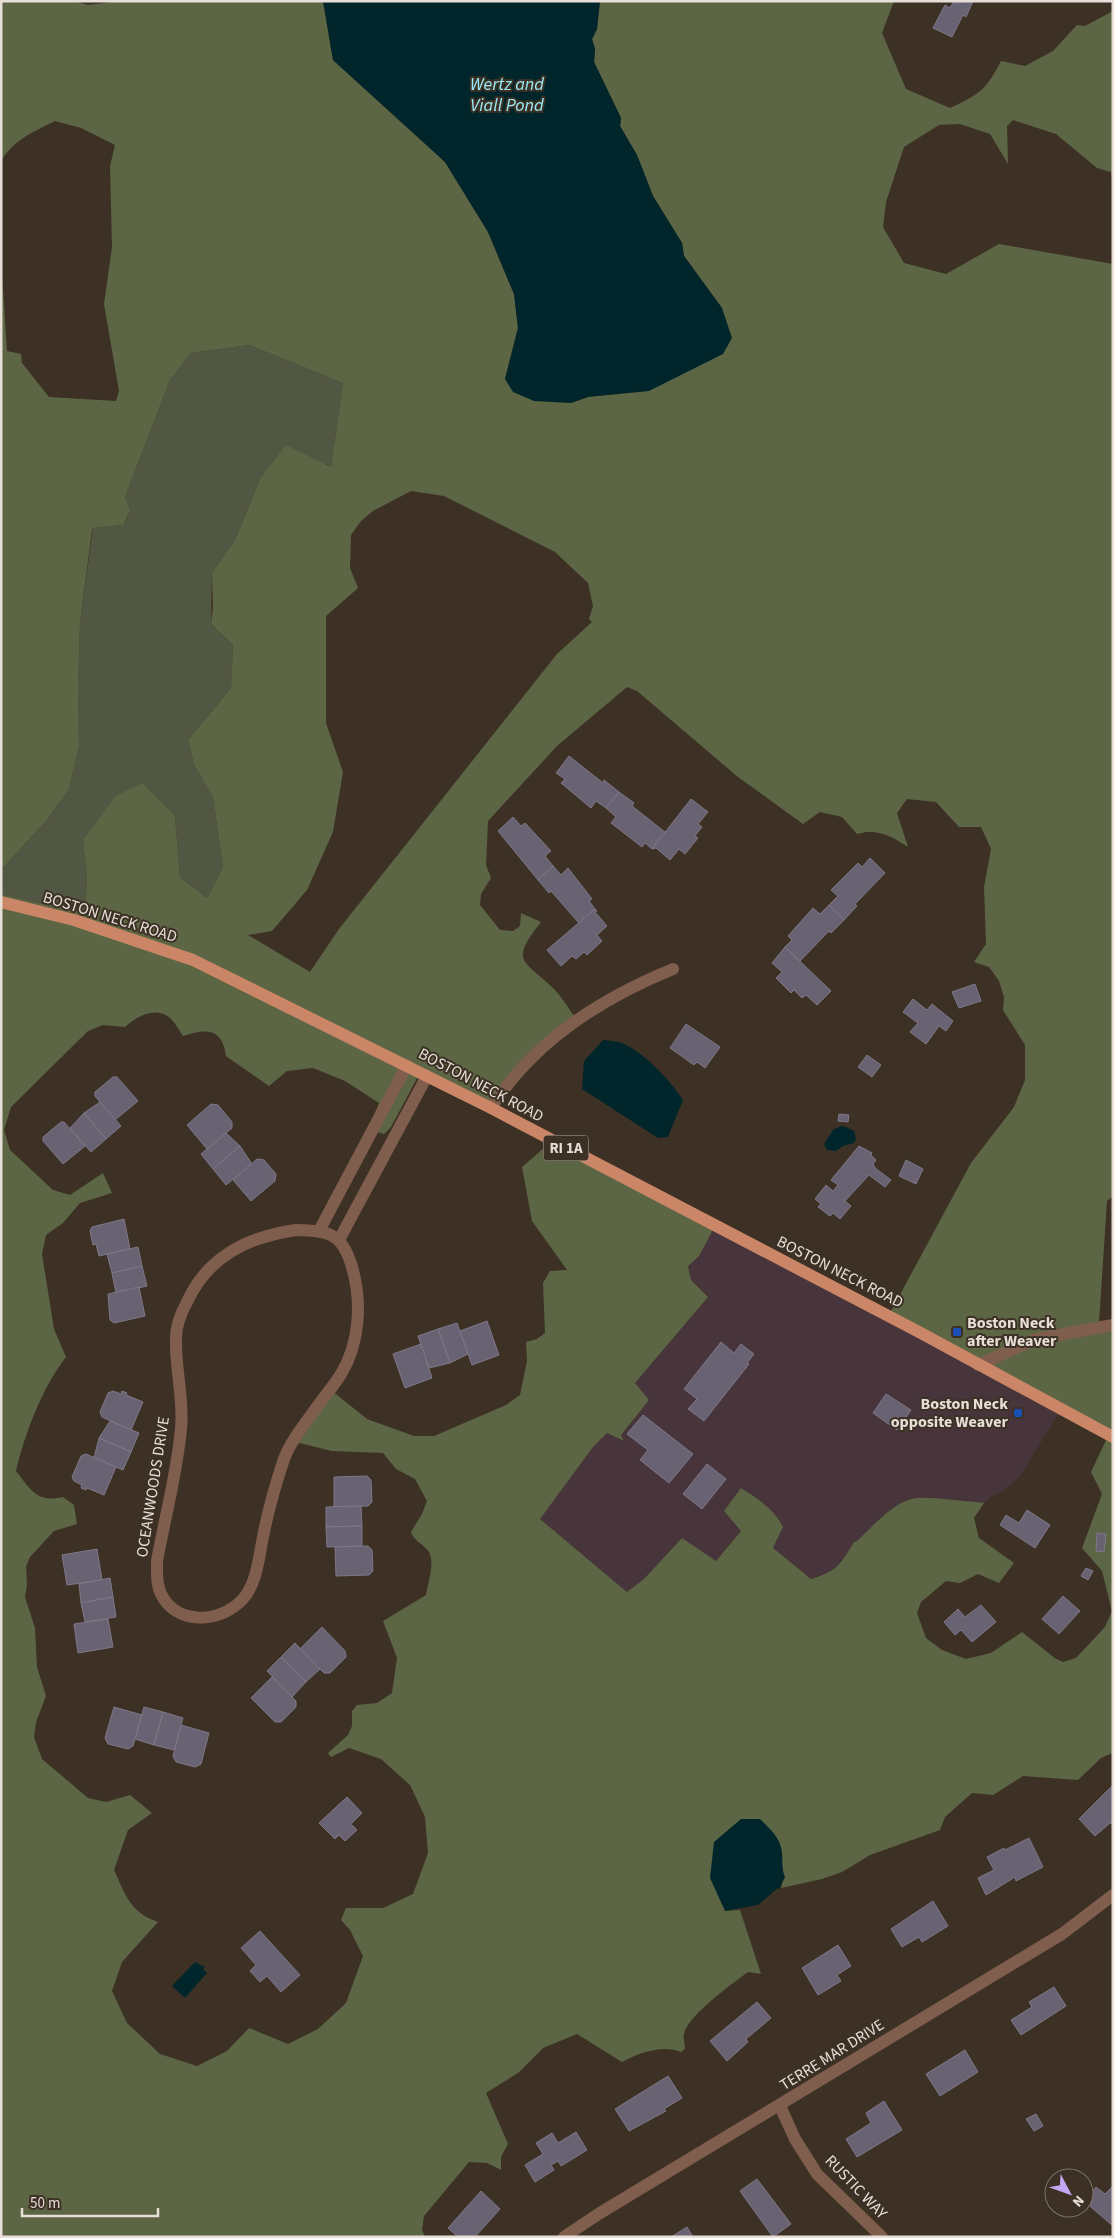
<svg xmlns="http://www.w3.org/2000/svg" width="1114" height="2238" font-family="'Source Sans 3',sans-serif">
  <style>
    .commercial { fill: #48353c }
    .green { fill: #515742 }
    .forest { fill: #5c6644; fill-rule: evenodd }
    .water { fill: #00262b }
    .building { fill: #686272; stroke: #7e7889 }
    .lines { fill: none; stroke-linecap: round; stroke-linejoin: round }
    .minor { stroke: #805e4e; stroke-width: 12 }
    .major { stroke: #ca8666; stroke-width: 12 }
    .transit-dot { fill: #1a4fb4; stroke: #3d3125; stroke-width: 2 }
    .labels { text-anchor: middle; dominant-baseline: central; stroke-width: 4; stroke-linejoin: round; paint-order: stroke }
    .shield { fill: #3d3125; stroke: #b3aaa2; stroke-width: 1 }
    .shield-label { font-size: 15px; font-weight: bold; fill: #e6ded7 }
    .street-label { font-size: 16px; fill: #e6ded7; stroke: #3d3125 }
    .poi-label { font-size: 16px; font-weight: bold; fill: #e6ded7; stroke: #3d3125; text-anchor: start }
    .water-label { font-size: 18px; font-style: italic; fill: #98ebf8; stroke: #3d3125 }
  </style>
  <rect width="100%" height="100%" fill="#3d3125"/>
  <polygon class="commercial" points="715,1225 1061,1410 1020,1476 1001,1493 991,1496 984,1503 976,1502 882,1516 857,1541 854,1542 843,1560 829,1574 811,1579 773,1548 783,1527 741,1530 716,1561 682,1538 644,1579 627,1592 539,1518 593,1447 607,1433 624,1441 621,1435 649,1400 635,1383 708,1297 691,1280 688,1266"/>
  <polygon class="green" points="249,345 343,383 331,468 326,464 260,479 235,540 212,573 211,624 233,645 231,688 188,740 194,765 213,797 223,867 207,898 180,877 175,816 83,840 87,877 85,914 1,894 1,870 47,820 69,789 79,747 78,687 80,623 93,528 123,525 130,512 125,497 170,380 191,353"/>
  <path class="forest" d="M 1,1 L 74,1 L 88,5 L 121,1 L 323,1 L 333,60 L 445,162 L 488,232 L 514,294 L 518,328 L 505,379 L 570,403 L 588,397 L 722,308 L 684,256 L 682,243 L 653,196 L 637,155 L 620,126 L 621,118 L 594,62 L 595,49 L 592,39 L 597,29 L 600,1 L 894,1 L 882,33 L 906,89 L 950,108 C 980,94 986,90 1001,61 L 1025,66 L 1053,51 L 1077,25 L 1085,26 L 1113,11 L 1113,190 L 1111,172 L 1097,168 L 1056,134 L 1013,120 L 1007,126 L 1008,164 L 990,134 L 960,124 L 939,125 L 904,147 L 886,202 L 883,227 L 904,263 L 946,274 L 999,244 L 1113,264 L 1113,1196 L 1107,1201 L 1099,1323 L 1113,1325 L 1113,1753 L 1101,1758 L 1078,1780 L 1023,1776 L 993,1795 L 972,1793 L 945,1817 L 940,1830 L 870,1855 L 842,1872 L 822,1879 L 781,1888 C 785,1875 781,1866 782,1852 L 725,1911 L 740,1910 L 761,1974 L 748,1972 C 732,1984 688,2015 684,2034 C 683,2038 685,2045 685,2049 L 681,2052 C 663,2044 638,2053 622,2062 L 577,2034 L 543,2048 L 518,2073 L 486,2093 L 508,2144 L 501,2157 L 501,2170 L 487,2163 L 469,2162 L 424,2216 L 422,2230 L 425,2237 L 1,2237 L 1,894 L 85,914 L 87,877 L 83,840 L 116,796 L 142,783 L 175,816 L 180,877 L 207,898 L 223,867 L 213,797 L 194,765 L 188,740 L 231,688 L 233,645 L 211,624 L 213,607 L 212,573 L 235,540 L 260,479 L 286,445 L 331,467 L 343,383 L 249,345 L 191,353 L 170,380 L 125,497 L 130,511 L 123,525 L 93,528 L 92,530 L 80,623 L 78,687 L 79,747 L 69,789 L 47,820 L 1,870 L 1,259 L 7,351 L 21,354 L 22,363 L 49,397 L 116,401 L 119,391 L 104,304 L 112,247 L 110,166 L 115,145 L 81,128 L 55,121 C 35,131 11,141 1,162 ZM 411,491 L 444,496 L 555,552 L 588,583 L 593,606 L 589,619 L 592,622 L 557,654 L 339,929 L 310,972 L 248,935 L 272,931 L 307,890 L 333,832 L 343,772 L 326,723 L 326,616 L 358,588 L 350,568 L 351,535 L 361,521 L 373,511 ZM 627,687 L 637,691 L 738,777 L 803,824 L 820,812 L 842,817 L 857,834 C 876,828 892,836 908,847 L 897,813 L 907,799 L 936,802 L 959,827 L 981,827 L 991,849 L 984,887 L 986,944 L 974,962 L 989,967 L 999,981 L 1004,997 L 1003,1010 L 1025,1045 L 1025,1080 L 1014,1107 L 971,1163 L 889,1315 L 1108,1436 L 1091,1472 L 1102,1494 L 1082,1548 L 1102,1571 L 1112,1611 L 1105,1627 L 1076,1658 L 1063,1662 L 1056,1659 L 1022,1632 L 991,1653 L 966,1659 L 942,1650 L 926,1638 L 917,1613 L 921,1602 L 946,1581 L 960,1583 L 978,1574 L 999,1583 L 1014,1563 L 979,1538 L 974,1518 L 984,1503 L 976,1502 C 957,1501 936,1497 917,1498 C 895,1500 872,1527 857,1541 L 854,1542 C 841,1564 836,1572 811,1579 L 773,1548 L 783,1527 C 774,1509 758,1499 741,1488 L 724,1511 L 741,1531 L 716,1561 L 682,1538 L 644,1579 L 627,1592 L 540,1519 L 593,1447 L 607,1433 L 624,1441 L 621,1435 L 649,1400 L 635,1383 L 708,1297 L 691,1280 L 688,1266 L 699,1256 L 715,1226 L 552,1141 L 522,1167 L 532,1221 L 567,1270 L 550,1271 L 543,1283 L 545,1333 L 537,1339 L 526,1342 L 527,1361 L 520,1395 L 506,1405 L 434,1436 L 414,1436 L 367,1419 L 327,1387 L 291,1441 L 332,1451 L 383,1453 L 396,1469 L 415,1479 L 427,1501 L 422,1514 L 411,1532 C 414,1542 423,1543 429,1552 C 435,1563 428,1583 426,1595 L 383,1621 L 397,1658 L 392,1693 L 377,1703 L 357,1705 L 352,1711 L 352,1726 L 348,1735 L 328,1753 L 331,1757 L 349,1748 L 381,1759 L 410,1785 L 425,1817 L 428,1853 L 413,1894 L 383,1908 L 346,1908 L 341,1920 L 350,1930 L 363,1956 L 346,2003 L 318,2029 L 288,2044 L 249,2028 L 227,2051 L 197,2066 L 160,2054 L 127,2023 L 112,1991 L 122,1962 L 158,1922 C 130,1912 126,1896 114,1870 L 128,1830 L 152,1813 L 130,1795 L 106,1802 L 88,1798 L 42,1759 L 34,1737 L 36,1722 L 46,1696 L 37,1667 L 35,1628 L 25,1597 L 27,1584 L 26,1567 L 30,1557 L 54,1531 L 77,1524 L 74,1505 L 63,1497 C 37,1503 31,1490 16,1471 C 25,1433 42,1388 66,1357 L 54,1329 L 42,1254 L 46,1235 L 63,1223 L 80,1203 L 112,1193 L 103,1173 L 70,1195 L 53,1190 L 10,1150 L 4,1130 L 11,1107 L 88,1031 L 103,1025 L 125,1027 C 137,1016 157,1005 171,1019 C 176,1024 179,1030 183,1036 C 206,1029 222,1027 226,1056 L 269,1086 L 287,1071 L 313,1068 L 345,1081 L 379,1103 L 370,1126 L 377,1132 L 384,1134 L 391,1127 L 422,1069 L 493,1103 L 575,1017 C 568,1008 562,997 554,989 C 523,959 509,963 541,922 L 521,913 L 520,926 L 513,931 L 500,930 L 480,905 L 481,894 L 491,878 L 486,865 L 488,821 L 557,746 Z"/>
  <g class="water">
    <polygon points="323,1 600,1 597,29 592,39 595,49 594,62 621,118 620,126 637,155 653,196 682,243 684,256 722,308 732,338 723,354 649,391 588,397 571,403 534,401 513,392 505,379 518,328 514,294 488,232 445,162 333,60"/>
    <path d="M 603,1040 C 609,1041 616,1041 622,1043 C 644,1052 670,1080 683,1100 L 668,1137 L 658,1138 L 582,1089 L 584,1061 Z"/>
    <polygon points="841,1126 846,1127 854,1131 856,1139 854,1143 843,1146 836,1151 827,1150 824,1144 833,1130"/>
    <path d="M 741,1819 L 760,1819 C 770,1829 781,1838 782,1853 C 783,1863 781,1866 785,1877 L 779,1889 L 778,1888 L 758,1905 L 725,1911 L 710,1878 L 714,1842 Z"/>
    <polygon points="195,1962 205,1967 203,1969 207,1973 185,1998 172,1986"/>
  </g>
  <g class="building">
    <polygon points="954,1 973,1 966,17 963,15 952,37 933,28 945,5 950,8"/>
    <polygon points="569,756 603,783 604,780 619,792 606,808 596,801 591,808 561,783 565,779 556,773"/>
    <polygon points="619,792 634,803 632,806 665,832 652,849 645,843 642,847 611,823 616,817 606,808"/>
    <polygon points="691,799 708,812 698,824 702,827 695,836 698,838 685,854 679,849 670,860 656,848 652,849"/>
    <polygon points="513,817 521,826 525,823 551,851 545,856 553,866 538,880 498,831"/>
    <polygon points="870,858 885,873 855,904 857,906 844,920 829,905 838,896 831,890 858,863 862,867"/>
    <polygon points="553,866 561,875 568,868 592,899 589,901 595,909 579,923 551,891 549,893 538,880"/>
    <polygon points="829,905 844,920 831,933 829,931 800,961 785,947 792,940 788,936 813,908 820,914"/>
    <polygon points="595,909 597,911 595,912 607,926 597,935 602,941 587,955 584,952 576,959 572,956 561,966 547,950"/>
    <polygon points="785,947 831,991 817,1005 806,995 802,998 794,990 791,993 776,978 782,972 772,963"/>
    <polygon points="975,984 981,1001 959,1008 952,992"/>
    <polygon points="913,999 927,1010 932,1004 953,1021 946,1031 939,1026 926,1044 910,1032 918,1023 903,1012"/>
    <polygon points="686,1024 720,1047 705,1068 697,1062 694,1065 670,1048"/>
    <polygon points="867,1055 881,1065 872,1077 858,1067"/>
    <polygon points="113,1077 117,1077 138,1101 115,1120 95,1096 95,1092"/>
    <polygon points="100,1102 121,1126 106,1139 84,1113"/>
    <polygon points="211,1104 218,1105 232,1122 232,1128 207,1149 187,1125"/>
    <polygon points="84,1113 106,1139 91,1152 70,1128"/>
    <polygon points="839,1114 849,1115 848,1122 838,1121"/>
    <polygon points="61,1122 64,1122 85,1146 63,1164 43,1141 43,1137"/>
    <polygon points="226,1133 240,1146 213,1169 201,1154"/>
    <polygon points="240,1146 252,1164 226,1185 213,1169"/>
    <polygon points="859,1146 872,1153 871,1155 876,1160 873,1164 875,1168 891,1180 885,1187 869,1175 845,1201 851,1206 840,1219 833,1213 830,1216 818,1207 821,1204 815,1199 826,1185 833,1191 838,1185 831,1180"/>
    <polygon points="257,1159 264,1160 276,1174 275,1181 251,1201 233,1180"/>
    <polygon points="906,1160 923,1169 916,1184 899,1176"/>
    <polygon points="124,1219 130,1249 99,1256 96,1244 93,1245 90,1231 92,1227"/>
    <polygon points="138,1247 142,1266 112,1273 107,1254"/>
    <polygon points="142,1266 147,1286 116,1293 112,1273"/>
    <polygon points="139,1287 145,1316 114,1323 110,1320 108,1294"/>
    <polygon points="487,1321 499,1355 472,1365 460,1331"/>
    <polygon points="457,1323 468,1354 450,1363 438,1329"/>
    <polygon points="438,1329 450,1363 429,1368 418,1336"/>
    <polygon points="721,1342 734,1353 741,1344 754,1354 747,1363 749,1364 704,1421 688,1409 697,1399 684,1389"/>
    <polygon points="421,1344 432,1378 405,1388 393,1354"/>
    <polygon points="113,1391 121,1394 122,1391 127,1393 126,1395 143,1402 131,1430 102,1417 100,1412 108,1393"/>
    <polygon points="886,1394 911,1410 897,1430 873,1413"/>
    <polygon points="643,1415 693,1454 669,1483 640,1460 648,1450 627,1434"/>
    <polygon points="110,1421 139,1433 131,1452 99,1438"/>
    <polygon points="99,1438 131,1452 123,1470 94,1458"/>
    <polygon points="86,1454 116,1467 104,1495 87,1488 86,1490 81,1488 82,1485 74,1481 72,1477 81,1456"/>
    <polygon points="707,1464 726,1479 702,1509 683,1494"/>
    <polygon points="367,1476 371,1480 372,1502 368,1506 334,1507 334,1477"/>
    <polygon points="361,1506 362,1526 326,1527 326,1507"/>
    <polygon points="1027,1510 1050,1525 1035,1548 1000,1525 1006,1515 1019,1523"/>
    <polygon points="362,1526 362,1546 327,1547 326,1527"/>
    <polygon points="1097,1533 1106,1534 1104,1552 1096,1551"/>
    <polygon points="368,1546 372,1550 373,1571 369,1575 336,1576 335,1547"/>
    <polygon points="97,1549 102,1580 67,1585 62,1555"/>
    <polygon points="1086,1568 1093,1571 1088,1580 1081,1576"/>
    <polygon points="110,1578 113,1597 81,1603 79,1584"/>
    <polygon points="1063,1596 1080,1611 1059,1634 1042,1619"/>
    <polygon points="113,1597 116,1617 85,1622 81,1603"/>
    <polygon points="981,1605 996,1622 972,1642 961,1630 955,1635 944,1622 958,1609 965,1617"/>
    <polygon points="108,1619 113,1647 78,1653 74,1624"/>
    <polygon points="322,1627 345,1651 346,1657 330,1673 324,1673 300,1649"/>
    <polygon points="295,1643 320,1669 306,1682 281,1657"/>
    <polygon points="281,1657 306,1682 292,1697 267,1671"/>
    <polygon points="272,1677 296,1701 296,1707 281,1722 275,1722 251,1698"/>
    <polygon points="114,1707 142,1715 133,1746 128,1749 108,1744 105,1738"/>
    <polygon points="144,1707 163,1712 154,1745 135,1739"/>
    <polygon points="163,1712 183,1718 174,1750 154,1745"/>
    <polygon points="181,1725 209,1733 201,1764 195,1767 176,1762 173,1756"/>
    <polygon points="1113,1785 1113,1824 1110,1823 1095,1836 1079,1819"/>
    <polygon points="347,1797 362,1813 351,1824 357,1830 345,1841 339,1835 335,1839 319,1823"/>
    <polygon points="1029,1838 1043,1867 1016,1881 1015,1877 986,1895 978,1878 994,1870 987,1857 1004,1848 1005,1850"/>
    <polygon points="933,1901 948,1926 922,1942 919,1937 902,1947 891,1929"/>
    <polygon points="260,1931 300,1975 281,1992 267,1976 260,1982 250,1971 256,1965 241,1948"/>
    <polygon points="838,1945 851,1966 837,1975 841,1981 818,1995 802,1968"/>
    <polygon points="1054,1987 1066,2006 1021,2035 1011,2020 1032,2007 1029,2002"/>
    <polygon points="757,2002 771,2018 746,2039 748,2042 727,2061 710,2041"/>
    <polygon points="965,2050 978,2072 940,2096 926,2074"/>
    <polygon points="668,2076 682,2098 664,2109 666,2111 629,2131 615,2109"/>
    <polygon points="884,2101 902,2130 857,2157 846,2139 871,2123 866,2113"/>
    <polygon points="1036,2114 1043,2126 1034,2131 1026,2119"/>
    <polygon points="576,2132 587,2150 561,2166 558,2161 551,2165 554,2170 535,2182 525,2165 543,2154 536,2143 552,2133 558,2143"/>
    <polygon points="757,2179 791,2224 773,2237 740,2191"/>
    <polygon points="1113,2186 1113,2226 1084,2201 1096,2187 1105,2194"/>
    <polygon points="481,2191 500,2209 475,2237 458,2237 448,2228"/>
    <polygon points="687,2227 693,2237 671,2237"/>
  </g>
  <g class="lines">
    <g class="minor">
      <path d="M 491,1108 C 534,1041 600,999 673,969"/>
      <path d="M 296,1230 C 328,1231 342,1232 352,1267 C 362,1301 360,1343 341,1374 C 333,1387 323,1398 314,1411 C 303,1426 291,1441 284,1459 C 276,1483 269,1507 264,1532 C 259,1554 258,1583 242,1600 C 220,1623 177,1626 161,1594 C 156,1584 157,1571 157,1561 C 165,1517 177,1473 181,1429 C 184,1398 175,1369 176,1338 C 176,1325 181,1313 187,1302 C 208,1256 248,1237 296,1230 Z"/>
      <polyline points="319,1231 407,1065"/>
      <polyline points="339,1240 427,1076"/>
      <polyline points="978,1365 1036,1339 1113,1325"/>
      <polyline points="780,2106 795,2139 817,2174 882,2237"/>
      <polyline points="564,2237 600,2213 1062,1934 1113,1895"/>
    </g>
    <polyline class="major" points="1,902 74,920 193,960 491,1108 919,1332 1113,1437"/>
  </g>
  <g class="transit-dot">
    <rect x="952" y="1327" width="10" height="10" rx="2.5"/>
    <rect x="1013" y="1408" width="10" height="10" rx="2.5"/>
  </g>
  <g class="labels">
    <rect class="shield" x="543.5" y="1135.5" width="45" height="25" rx="4"/>
    <g class="shield-label">
      <text x="566" y="1148">RI 1A</text>
    </g>
    <g class="street-label">
      <text transform="translate(110 917) rotate(17)">BOSTON NECK ROAD</text>
      <text transform="translate(481 1085) rotate(28)">BOSTON NECK ROAD</text>
      <text transform="translate(840 1272) rotate(27)">BOSTON NECK ROAD</text>
      <text transform="translate(153 1487) rotate(-81)">OCEANWOODS DRIVE</text>
      <text transform="translate(832 2055) rotate(-32)">TERRE MAR DRIVE</text>
      <text transform="translate(856 2187) rotate(46)">RUSTIC WAY</text>
    </g>
    <g class="poi-label">
      <text x="967" y="1323">Boston Neck<tspan x="967" dy="18">after Weaver</tspan></text>
      <text x="1008" y="1404" text-anchor="end">Boston Neck<tspan x="1008" dy="18">opposite Weaver</tspan></text>
    </g>
    <g class="water-label">
      <text x="507" y="84">Wertz and<tspan x="507" dy="21">Viall Pond</tspan></text>
    </g>
  </g>
  <rect width="1114" height="2238" fill="none" stroke="#e6ded7" stroke-width="5"/>
  <g transform="translate(1069 2193) rotate(131)"><circle r="24" fill="#3d3125" stroke="#81766c"/>
  <path d="M0-4L9 19L0 12L-9 19Z" fill="#c3a7f2"/>
  <text y="-8" font-size="14" font-weight="bold" text-anchor="middle" fill="#e6ded7">N</text>
  </g>
  <path d="M22 2208v8h136v-8" fill="none" stroke="#e6ded7" stroke-width="2.5"/>
  <text x="30" y="2208" font-size="15" fill="#e6ded7" stroke="#3d3125" stroke-width="4" paint-order="stroke">50 m</text>
</svg>
